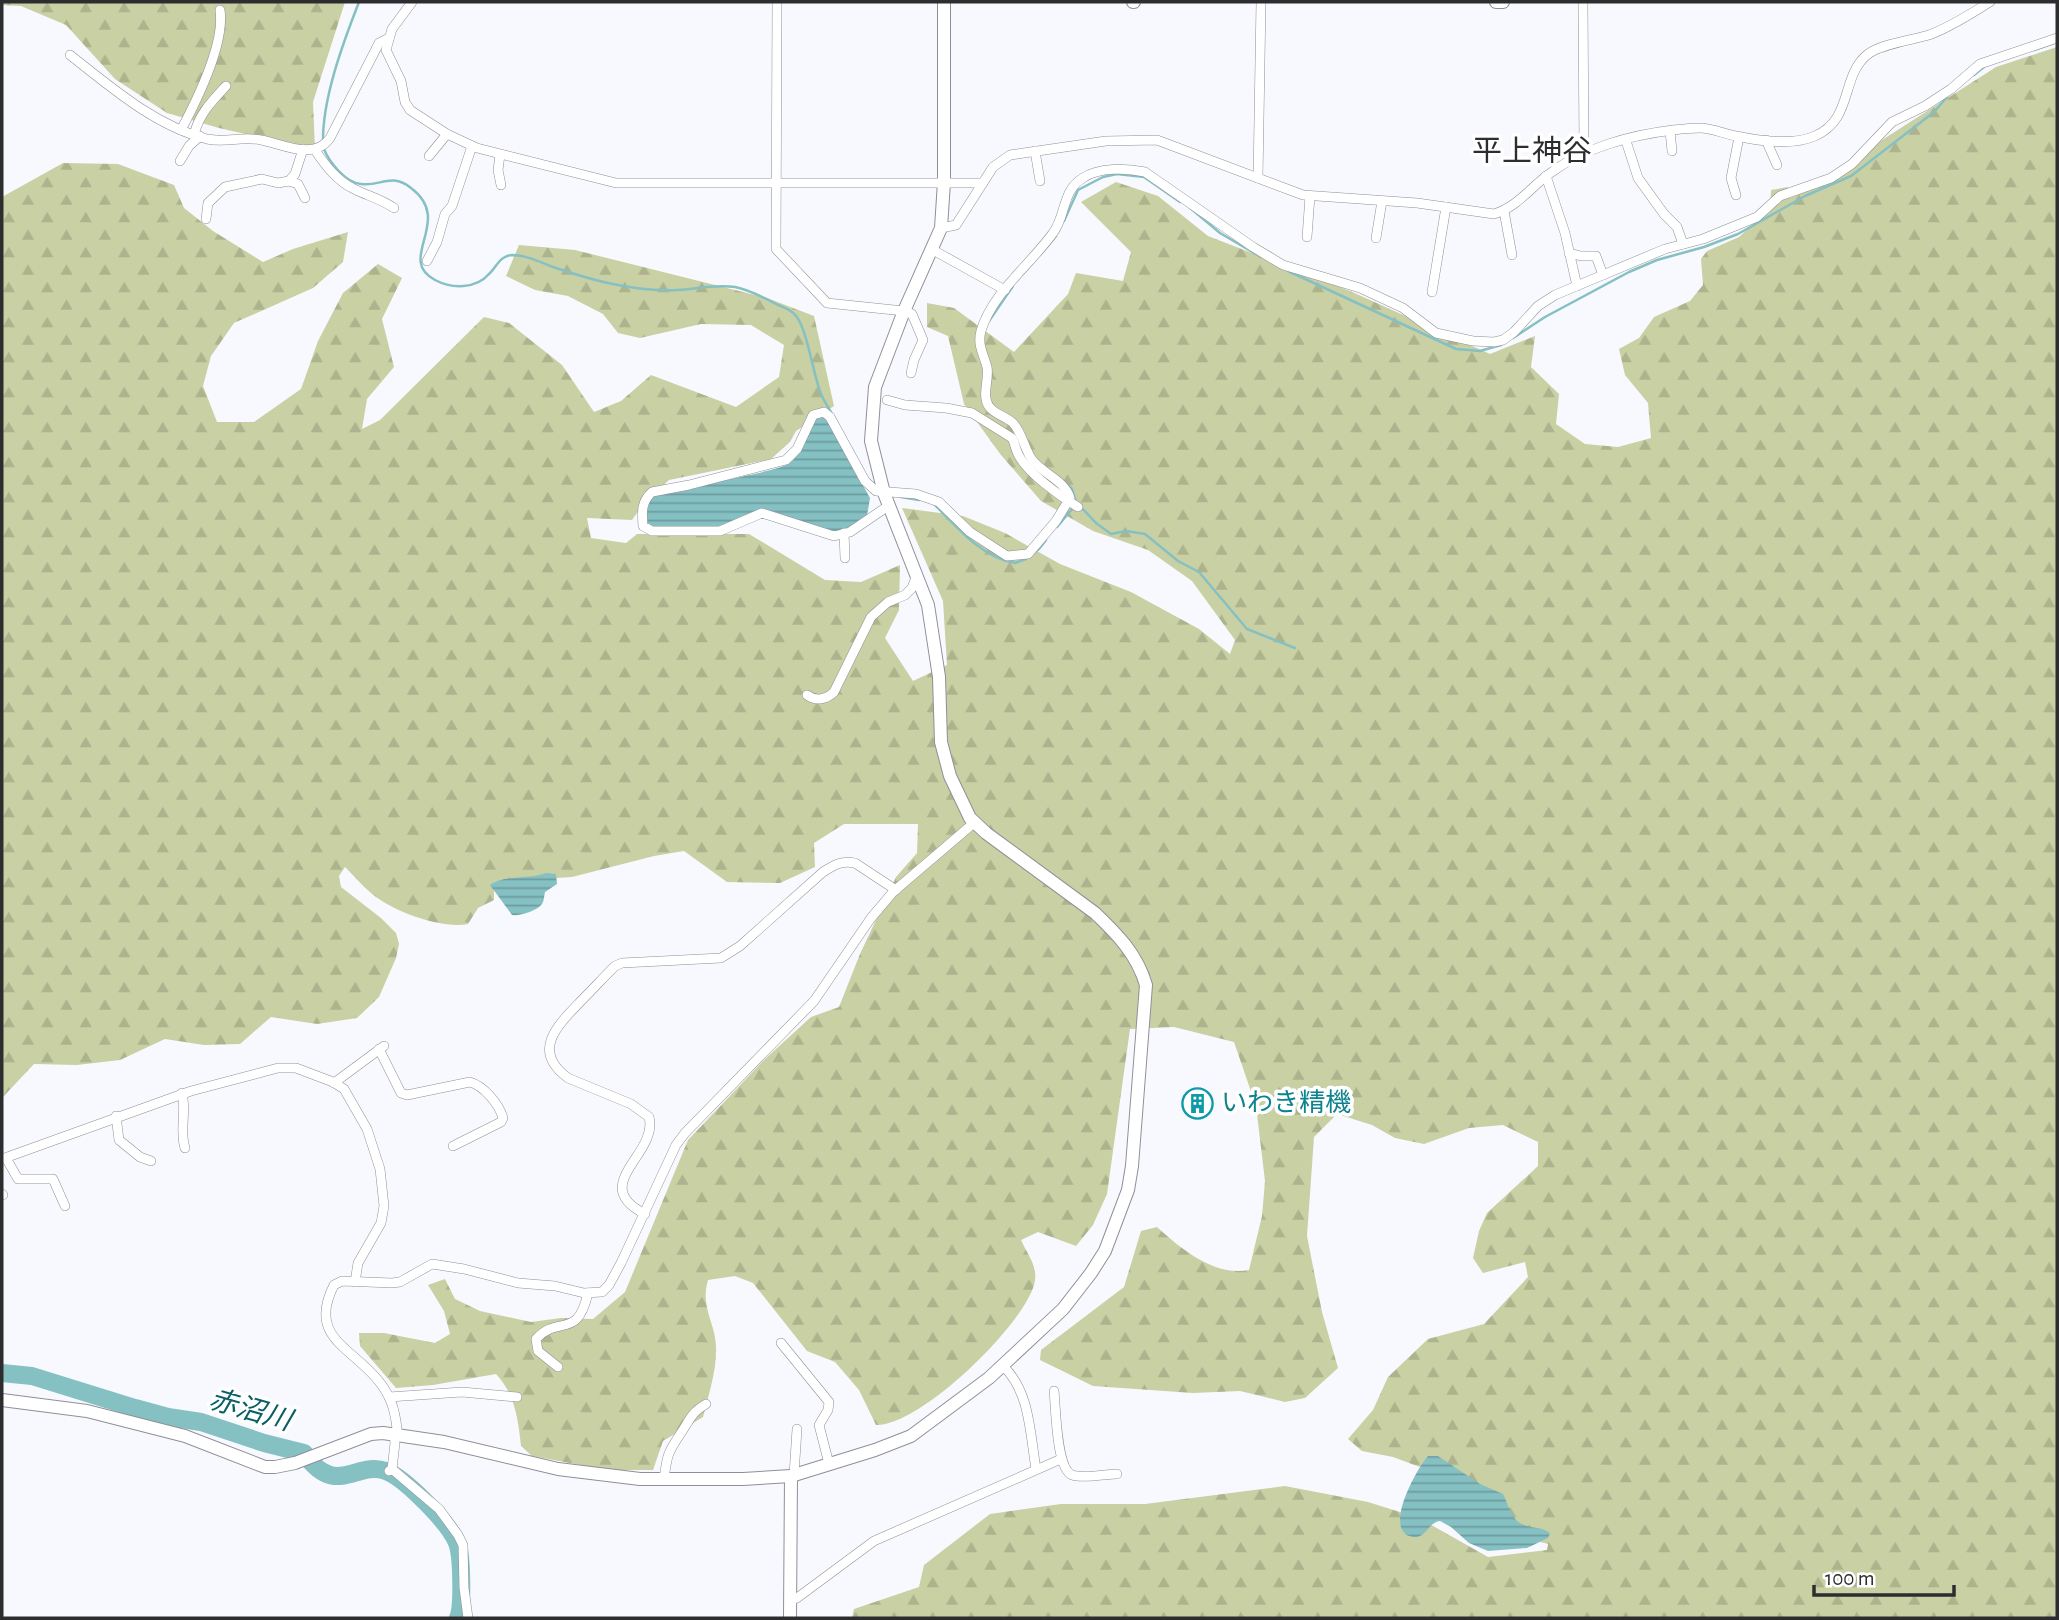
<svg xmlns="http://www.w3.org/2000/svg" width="2059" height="1620" font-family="'Alegreya Sans','Noto Sans JP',sans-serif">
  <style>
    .forest { fill: url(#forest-firs) }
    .water { fill: url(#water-rules) }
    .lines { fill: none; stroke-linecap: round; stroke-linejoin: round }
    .stream { stroke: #85c0c3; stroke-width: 2.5 }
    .river { stroke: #85c0c3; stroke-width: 18 }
    .street-casing { stroke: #8e9097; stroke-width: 10 }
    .secondary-casing { stroke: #8e9097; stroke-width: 14 }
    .street { stroke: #fff; stroke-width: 9 }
    .secondary { stroke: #fff; stroke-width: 12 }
    .labels { text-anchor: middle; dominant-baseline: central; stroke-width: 7; stroke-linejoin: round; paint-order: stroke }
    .culture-label { font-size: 26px; fill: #0d838f; stroke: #fff; text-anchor: start }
    .water-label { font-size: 28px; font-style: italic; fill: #095f63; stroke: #fff }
    .quarter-label { font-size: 30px; fill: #2d2d30; stroke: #fff }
  </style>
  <defs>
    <pattern id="forest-firs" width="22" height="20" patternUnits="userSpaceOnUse" patternTransform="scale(1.75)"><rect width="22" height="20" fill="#c9d0a3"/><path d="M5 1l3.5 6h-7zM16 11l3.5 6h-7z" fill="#adb38d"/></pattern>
    <pattern id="water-rules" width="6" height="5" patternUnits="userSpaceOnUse" patternTransform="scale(1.75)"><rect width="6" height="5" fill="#85c0c3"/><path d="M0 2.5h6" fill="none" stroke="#6d9c9f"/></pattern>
  </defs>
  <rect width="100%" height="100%" fill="#f8f9fe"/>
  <g class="forest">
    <polygon points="2,2 345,2 313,102 315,150 219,128 167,113 115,79 66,25 21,6 2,5"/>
    <path d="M 2057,47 L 2057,1618 L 852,1618 L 854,1609 L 919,1587 L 924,1565 L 990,1514 L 1061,1504 L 1145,1504 L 1285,1486 L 1368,1502 L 1419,1518 L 1488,1557 L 1547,1550 L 1548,1544 L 1529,1539 L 1436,1473 L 1393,1457 L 1362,1451 L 1348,1439 L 1373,1410 L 1388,1377 L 1428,1339 L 1484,1324 L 1528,1277 L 1525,1262 L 1483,1273 L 1473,1258 L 1479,1231 L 1487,1213 L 1538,1166 L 1538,1142 L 1503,1125 L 1469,1128 L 1424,1144 L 1395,1138 L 1372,1125 L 1337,1114 L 1314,1137 L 1307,1236 L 1322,1312 L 1338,1368 L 1305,1398 L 1285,1402 L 1240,1391 L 1193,1393 L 1093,1386 L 1040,1360 L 1041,1350 L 1124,1287 L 1141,1231 L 1157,1227 C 1181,1249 1215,1277 1249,1270 L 1262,1216 L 1265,1181 L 1256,1106 L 1234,1042 L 1174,1027 L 1130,1029 L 1107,1194 L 1093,1225 L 1076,1246 L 1038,1232 L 1021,1240 C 1028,1256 1039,1267 1034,1285 C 1022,1327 919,1427 876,1425 L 859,1390 L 835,1362 L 807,1351 L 753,1283 L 735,1276 L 708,1280 C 700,1307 715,1322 716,1346 C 717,1369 709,1394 703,1417 L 663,1441 L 653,1470 L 608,1470 L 532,1456 L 521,1446 C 518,1419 515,1394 496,1374 L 433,1385 L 396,1388 L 360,1346 L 359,1333 L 384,1333 L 435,1343 L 450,1334 L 444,1311 L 428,1285 L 445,1279 L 455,1299 L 480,1311 L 531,1322 L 561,1318 L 593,1319 L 625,1292 L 688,1140 L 765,1059 L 811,1017 L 839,1007 L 860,954 L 896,877 L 917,853 L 918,824 L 844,824 L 814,843 L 815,867 L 780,883 L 727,882 L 684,851 L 654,856 L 572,877 L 494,882 L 494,900 L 478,908 L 468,924 C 442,929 398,913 376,897 C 365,889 355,877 345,867 L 339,876 L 341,887 L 381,918 L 396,933 L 399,944 L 396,958 L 379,997 L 357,1018 L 317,1024 L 271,1017 L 240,1044 L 204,1045 L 165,1039 L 120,1060 L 77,1065 L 34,1064 L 2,1098 L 2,197 L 63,163 L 118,164 L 174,185 L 184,208 L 213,231 L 263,262 L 293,249 L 348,232 L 343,262 L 313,288 L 234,323 L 211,356 L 203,386 L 217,422 L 254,422 L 301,389 L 318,341 L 343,293 L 378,264 L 402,278 L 382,319 L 394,367 L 367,399 L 362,429 L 380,420 L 484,317 L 509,323 L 562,365 L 594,412 L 621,401 L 651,375 L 736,407 L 779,377 L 784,345 L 751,325 L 701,324 L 640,338 L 618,333 L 603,314 L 568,296 L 535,290 L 506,276 L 519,245 L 575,250 L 767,298 L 814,316 L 834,406 L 796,431 L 790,442 L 771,459 L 669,480 L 642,506 L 632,520 L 587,518 L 591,538 L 626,543 L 637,534 L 749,534 L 825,580 L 861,582 L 900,565 L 899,610 L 885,638 L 913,681 L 947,665 L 943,601 L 902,508 L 963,516 L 1005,533 L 1060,564 L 1131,592 L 1199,629 L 1230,654 L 1235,640 L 1192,581 L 1148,550 L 1093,531 L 1041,501 L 1001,455 L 964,404 L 948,336 L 927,327 L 927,303 L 954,308 L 1014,352 L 1068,294 L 1076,273 L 1123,281 L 1131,252 L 1081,202 L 1116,182 L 1158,196 L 1208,236 L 1350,291 L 1490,354 L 1535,336 L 1531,367 L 1559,394 L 1556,424 L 1585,444 L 1618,447 L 1651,438 L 1648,403 L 1625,375 L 1619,349 L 1639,338 L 1654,317 L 1690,301 L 1703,285 L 1701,259 L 1707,251 L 1739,237 L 1770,209 L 1771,190 L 1788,187 L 1790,198 L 1817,187 L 1882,140 L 1996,67 Z"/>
  </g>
  <g class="water">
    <path d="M 823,416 L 827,420 L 870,498 L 867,516 L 849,529 L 833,532 L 824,531 L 775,512 L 762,510 L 719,527 L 652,527 L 647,524 C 646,516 645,505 651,498 C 657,490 768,475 788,464 C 803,455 809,432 815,417 Z"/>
    <path d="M 546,873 L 556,874 L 557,884 L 545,892 C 544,896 544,901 542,904 C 537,911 520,916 512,915 L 490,885 C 505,874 529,880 546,873 Z"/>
    <path d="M 1428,1456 L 1438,1456 L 1480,1484 L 1503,1494 C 1508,1503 1511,1519 1522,1524 C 1531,1529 1541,1526 1550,1533 L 1548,1538 L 1527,1548 L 1488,1551 L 1469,1543 L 1451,1527 L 1440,1521 C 1428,1522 1426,1539 1413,1537 C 1381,1532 1417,1468 1428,1456 Z"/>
  </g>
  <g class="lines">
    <g class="stream">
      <polyline points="2034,50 2054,43"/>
      <polyline points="1974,75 1985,66"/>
      <path d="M 323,143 C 322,99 343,43 359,2"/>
      <path d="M 324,149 C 329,162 346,183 361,184 C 380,187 391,172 411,188 C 455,221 395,259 435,280 C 452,289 476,289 489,274 C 497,267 499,256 512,255 C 526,255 540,262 553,267 C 571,273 589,279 608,283 C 630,288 654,291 677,290 C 696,289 715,284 735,287 C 751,290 764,298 778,305 C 785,308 792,310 796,316 C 807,329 813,373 820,391 C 822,399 828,406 832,414"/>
      <polyline points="1189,207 1220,233 1261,257"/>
      <polyline points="1064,221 1078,190 1103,177 1117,174 1144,177 1180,202"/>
      <polyline points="1040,255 1056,236"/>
      <polyline points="1288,271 1456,349 1480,351 1501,345"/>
      <polyline points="989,321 1013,286"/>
      <polyline points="1513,338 1545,317 1629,272 1657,260 1704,247 1738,234 1805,196 1851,176 1934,112 1947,97"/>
      <polyline points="1067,484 1072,489 1076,502"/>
      <polyline points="901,497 919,500"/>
      <path d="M 935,505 C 957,527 982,558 1015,563 L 1026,559"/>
      <polyline points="1080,506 1096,523 1111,534 1126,531 1145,534 1178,561 1199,572 1247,629 1295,648"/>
      <polyline points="1057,527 1073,508"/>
      <polyline points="1031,555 1039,549 1046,540"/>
    </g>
    <path class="river" d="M 2,1373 L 32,1376 L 135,1408 L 168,1417 L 201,1422 L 264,1443 L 304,1453 C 336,1499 356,1460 386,1471 C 405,1478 450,1524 457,1543 C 462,1555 463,1607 458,1618"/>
    <defs>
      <g id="street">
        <polyline points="412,2 392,29 386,50 401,81 405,102 410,110 447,134 477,148 616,183 983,183"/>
        <polyline points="777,2 776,249 827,303 904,311 912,314 923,340 914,360 911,373"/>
        <polyline points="1583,2 1584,152"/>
        <path d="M 70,55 C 111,87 155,126 207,139 C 225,143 243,136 261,140 C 283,144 314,161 330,138 L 375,51 L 379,43 L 389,38"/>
        <path d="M 181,130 C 197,100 225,43 220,10"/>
        <polyline points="1670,131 1672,151"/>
        <path d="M 194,135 C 199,114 212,101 226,86"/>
        <polyline points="1766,140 1777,165"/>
        <polyline points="1626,141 1638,178 1664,214 1677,227 1683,244"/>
        <path d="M 315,150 C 325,165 337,181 354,189 C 368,196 381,199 394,208"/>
        <polyline points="1035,151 1040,181"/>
        <polyline points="500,155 498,170 501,185"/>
        <polyline points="429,156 447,134"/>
        <polyline points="180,161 189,146 200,136"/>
        <polyline points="1546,176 1565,233 1577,286"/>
        <polyline points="1258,178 1261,2"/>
        <polyline points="289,181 298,184 305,198"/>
        <polyline points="1736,195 1731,178 1739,137"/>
        <polyline points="1504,211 1512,255"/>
        <polyline points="206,219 208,203 225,187 262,179 278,183 289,181 295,174 303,149"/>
        <path d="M 941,228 L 956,225 L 993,167 L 1010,155 L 1106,141 L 1157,140 L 1303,195 L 1417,203 L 1494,214 C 1517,207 1530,188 1549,174 C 1583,148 1631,135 1673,130 C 1682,129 1691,128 1700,128 C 1712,128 1724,134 1736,136 C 1760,141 1792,146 1815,136 C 1854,119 1840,76 1868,54 C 1881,44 1912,40 1929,35 C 1951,27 1970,14 1990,2"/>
        <polyline points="1307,237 1310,196"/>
        <polyline points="1376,238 1382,201"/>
        <polyline points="933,250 1005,290"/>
        <polyline points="1569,253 1581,256 1596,256 1603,275"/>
        <polyline points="427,261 437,242 445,214 452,206 472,146"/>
        <polyline points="1432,292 1446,207"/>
        <path d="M 887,400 L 905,405 L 946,408 L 972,413 L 1012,438 C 1015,443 1015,448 1018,454 C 1027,473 1060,496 1078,507"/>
        <path d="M 888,506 L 850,532 L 834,536 L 762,513 L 720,531 L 652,531 L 643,526 C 642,512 641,502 652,492 L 689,485 L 786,460 L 797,449 L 813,415 L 824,412 L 830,417 L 865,481 L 876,491 L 916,494 L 939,502 L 970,532 L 1007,556 L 1028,554 L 1056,521 L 1070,498 C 1065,481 1044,474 1033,461 C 1024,449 1023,434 1013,423 C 1004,415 988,413 986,399 C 984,389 989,378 987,367 C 984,355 977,345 981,331 C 992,293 1031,264 1053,233 C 1066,216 1062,190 1083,178 C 1099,167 1126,168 1145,172 L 1253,247 L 1283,265 L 1360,288 L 1403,308 L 1436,333 L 1473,341 L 1494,342 L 1503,340 L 1514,332 L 1538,306 L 1555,295 L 1665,249 L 1703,239 L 1757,217 L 1780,196 L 1831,178 L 1852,164 L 1892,122 L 1925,106 L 1951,89 L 1980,64 L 2057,38"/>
        <polyline points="844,533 845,558"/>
        <path d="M 807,695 C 816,702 827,699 834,692 L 871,617 L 888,602 L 905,595 L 912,588 L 916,577"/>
        <path d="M 379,1049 L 401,1093 L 407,1095 L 470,1082 C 484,1086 499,1104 503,1118 L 501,1122 L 453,1146"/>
        <polyline points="334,1083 384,1046"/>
        <path d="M 182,1093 C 187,1112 179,1131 185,1148"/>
        <polyline points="116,1116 119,1140 140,1157 151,1161"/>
        <polyline points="6,1158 18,1179 53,1179 65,1206"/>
        <polyline points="2,1159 191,1091 278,1068 296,1068 333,1082 344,1089 367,1129 380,1169 384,1206 381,1223 358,1263 355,1282"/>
        <polyline points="2,1194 3,1195"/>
        <path d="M 645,1214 C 587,1185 659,1154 649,1117 L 631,1104 L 568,1078 C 531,1051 557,1026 580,1002 C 592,990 603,978 615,966 L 622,963 L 721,958 L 740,946 L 823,872 C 834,865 842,860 855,863 L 896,890"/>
        <polyline points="781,1343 829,1402 828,1410 819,1425 829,1464"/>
        <path d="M 1003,1366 C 1030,1391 1030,1434 1036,1469"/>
        <path d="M 558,1367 L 538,1351 L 536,1339 C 559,1314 577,1341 588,1293"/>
        <path d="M 1054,1391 C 1056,1408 1056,1468 1072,1475 C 1084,1479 1105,1474 1117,1474"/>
        <polyline points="389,1397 462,1392 517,1397"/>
        <polyline points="392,1469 439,1509 458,1535 463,1545 464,1588 468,1618"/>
        <path d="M 389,1471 L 392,1469 L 395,1443 L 394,1433 L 397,1429 C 395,1409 390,1394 377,1379 C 349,1346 308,1336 334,1285 L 342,1281 L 392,1283 L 400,1282 L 432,1264 L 464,1269 L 518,1283 L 555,1286 L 584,1293 L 602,1292 L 609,1285 L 621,1263 L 676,1145 L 685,1133 L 814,1001 L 871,918 L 893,892 L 975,822"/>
        <polyline points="794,1475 797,1429"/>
        <path d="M 664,1479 C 667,1455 668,1452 681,1433 C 691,1418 691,1413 706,1404"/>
        <polyline points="791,1600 797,1598 874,1541 1061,1459"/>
      </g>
      <g id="secondary">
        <polyline points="1133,2 1134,2"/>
        <polyline points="1496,2 1503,2"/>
        <path d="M 2,1400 L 87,1411 L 185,1436 L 265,1467 L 275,1467 L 295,1463 L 371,1434 L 383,1433 L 444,1442 L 558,1469 L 640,1479 L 743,1479 L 791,1476 L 875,1450 L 911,1436 L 989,1378 L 1063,1309 L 1091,1273 L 1105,1251 L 1128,1190 L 1132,1166 L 1146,985 C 1137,954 1117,934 1095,913 L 986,833 L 970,818 L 950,776 L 941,742 L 939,677 L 928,605 L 884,493 L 871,441 L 875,387 L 904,311 L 941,228 L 944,182 L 944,2"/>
        <polyline points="790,1618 791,1476"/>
      </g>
    </defs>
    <use href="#street" class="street-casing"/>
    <use href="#secondary" class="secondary-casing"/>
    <use href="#street" class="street"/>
    <use href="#secondary" class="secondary"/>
  </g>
  <defs>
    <symbol id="building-ring" viewBox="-11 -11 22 22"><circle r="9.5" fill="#fff" stroke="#0f9aa8" stroke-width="1.5"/><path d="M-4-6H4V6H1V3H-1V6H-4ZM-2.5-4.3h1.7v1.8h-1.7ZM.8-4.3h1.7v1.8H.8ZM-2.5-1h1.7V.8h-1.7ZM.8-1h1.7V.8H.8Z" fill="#0f9aa8"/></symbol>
  </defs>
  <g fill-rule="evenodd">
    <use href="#building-ring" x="1180" y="1086" width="35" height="35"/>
  </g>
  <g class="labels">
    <g class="culture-label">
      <text x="1221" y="1103">いわき精機</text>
    </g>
    <g class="water-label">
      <text transform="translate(250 1411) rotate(16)">赤沼川</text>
    </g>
    <g class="quarter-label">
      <text x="1532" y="152">平上神谷</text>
    </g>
  </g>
  <rect width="2059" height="1620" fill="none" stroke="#2d2d30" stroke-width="7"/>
  <path d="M1814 1585v10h140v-10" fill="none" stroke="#2d2d30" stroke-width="3.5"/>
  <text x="1825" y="1585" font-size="21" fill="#2d2d30" stroke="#ffffff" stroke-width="5" paint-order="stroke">100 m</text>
</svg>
